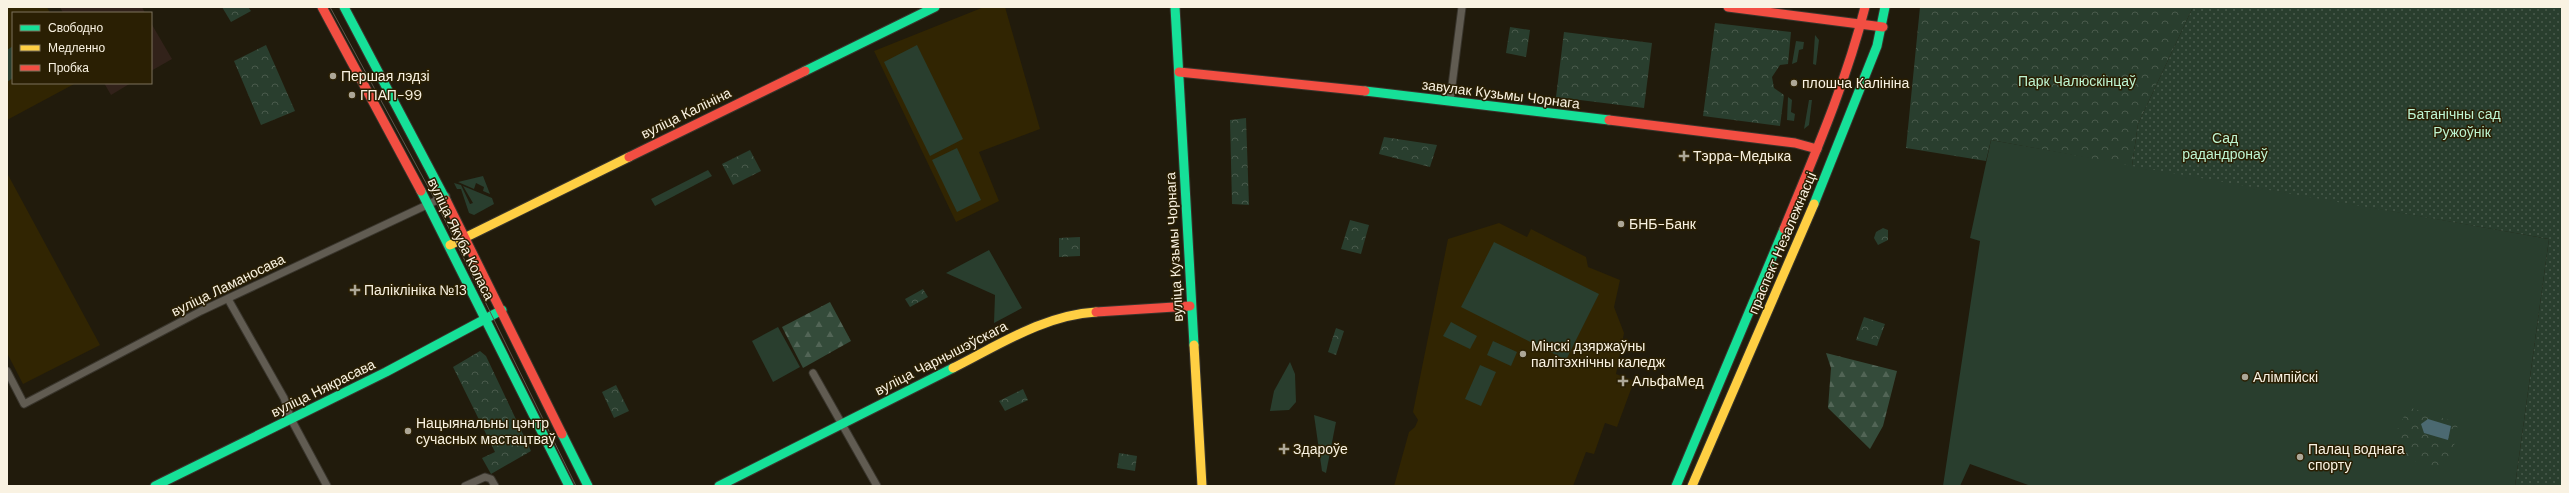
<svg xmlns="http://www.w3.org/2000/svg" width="2569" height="493" font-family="'DM Sans',sans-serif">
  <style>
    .built { fill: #312502 }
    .medical { fill: #32221a }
    .grass { fill: #293e2e }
    .forest { fill: url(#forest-firs) }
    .park { fill: url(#park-crowns) }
    .garden { fill: url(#garden-dots) }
    .water { fill: #4b6971 }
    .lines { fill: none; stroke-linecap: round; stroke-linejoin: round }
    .street-casing { stroke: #39352c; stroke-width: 9 }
    .fast-casing { stroke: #39352c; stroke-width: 11 }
    .slow-casing { stroke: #39352c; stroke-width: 11 }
    .jam-casing { stroke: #39352c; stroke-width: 11 }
    .street { stroke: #615c52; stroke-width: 7 }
    .fast { stroke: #16e098; stroke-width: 9 }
    .slow { stroke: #ffcf43; stroke-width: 9 }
    .jam { stroke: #f24e42; stroke-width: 9 }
    .tram { stroke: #5c574c; stroke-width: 1 }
    .poi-dot { fill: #ada797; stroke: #2a1f03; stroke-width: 1.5 }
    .labels { text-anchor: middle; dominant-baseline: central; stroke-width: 3; stroke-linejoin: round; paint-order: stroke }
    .poi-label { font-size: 14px; fill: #f9f2e2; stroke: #2a1f03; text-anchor: start }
    .park-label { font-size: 14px; fill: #bef4d1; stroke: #2a1f03 }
    .street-label { font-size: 14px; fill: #f9f2e2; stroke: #2a1f03 }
  </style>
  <defs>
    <pattern id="forest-firs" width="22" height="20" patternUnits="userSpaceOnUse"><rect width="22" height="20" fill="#344b3a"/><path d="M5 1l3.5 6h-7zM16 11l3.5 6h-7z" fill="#526556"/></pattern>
    <pattern id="park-crowns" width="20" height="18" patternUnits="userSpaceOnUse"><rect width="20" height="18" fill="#293e2e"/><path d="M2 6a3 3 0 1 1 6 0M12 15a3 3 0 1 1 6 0" fill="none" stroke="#495a4c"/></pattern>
    <pattern id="garden-dots" width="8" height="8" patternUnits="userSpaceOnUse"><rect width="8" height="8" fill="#293e2e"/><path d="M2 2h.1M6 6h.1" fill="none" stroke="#495a4c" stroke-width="1.8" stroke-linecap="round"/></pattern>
  </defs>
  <rect width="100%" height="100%" fill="#211b0c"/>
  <g class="built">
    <polygon points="7,7 47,7 50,13 13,13 13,83 76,83 7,120"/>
    <polygon points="984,7 1005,7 1040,129 979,152 999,201 956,222 874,51"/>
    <polygon points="7,173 100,345 23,384 7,353"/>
    <polygon points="1499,223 1527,237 1531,229 1586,257 1588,267 1620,280 1614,307 1624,333 1616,374 1634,381 1617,427 1605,423 1594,454 1586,452 1573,486 1394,486 1409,432 1415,427 1418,420 1413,412 1448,239"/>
  </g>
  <g class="medical">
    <polygon points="60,7 142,7 145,13 63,13"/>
    <polygon points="151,23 172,59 151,71"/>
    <polygon points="104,83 131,83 111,95"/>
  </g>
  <g class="grass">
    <polygon points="1815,35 1819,40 1816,65 1813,64"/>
    <polygon points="1796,41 1804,42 1803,49 1799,50 1797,62 1792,64"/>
    <polygon points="917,45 963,139 930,156 884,62"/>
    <polygon points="13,46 13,78 7,82 7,50"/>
    <polygon points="1788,97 1792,100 1791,112 1795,114 1794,121 1787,120"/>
    <polygon points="1809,100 1812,100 1809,125 1804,129"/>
    <polygon points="1991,140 2549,239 2515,486 2031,486 1970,464 1960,486 1943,486 1980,241 1970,238"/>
    <polygon points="957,148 981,200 957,212 932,160"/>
    <polygon points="708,170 712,176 655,206 651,199"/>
    <polygon points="483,176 490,194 483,191 484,187 476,183 474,189 458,182"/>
    <polygon points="454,183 461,185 470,204 473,203 463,186 492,198 494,204 474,215 469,213 461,189 457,189"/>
    <polygon points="1494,242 1599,294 1566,360 1461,307"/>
    <polygon points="989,250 1022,308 994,323 995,295 946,273"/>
    <polygon points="1451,322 1477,336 1470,349 1443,336"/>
    <polygon points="778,327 800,367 773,382 752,341"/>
    <polygon points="1493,341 1517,352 1511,366 1487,355"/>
    <polygon points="1290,362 1295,374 1296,402 1289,410 1270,411 1274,391"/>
    <polygon points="1480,365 1496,372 1481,406 1465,399"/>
    <polygon points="1314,415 1336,422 1326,473 1322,471"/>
  </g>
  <g class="forest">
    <polygon points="830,302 851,341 803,368 782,327"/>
    <polygon points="1826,353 1897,371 1883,426 1870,449 1828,408 1831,368"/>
  </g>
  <g class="park">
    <polygon points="222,7 248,7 251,11 231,22"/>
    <polygon points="1920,7 2193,7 2138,124 2132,166 1991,140 1986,161 1906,148"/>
    <polygon points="1715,23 1791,32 1788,64 1780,65 1772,77 1774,88 1784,95 1780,126 1703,116"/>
    <polygon points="1510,27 1530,30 1526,57 1506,53"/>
    <polygon points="1564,32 1652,43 1644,108 1556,97"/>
    <polygon points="266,45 295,111 261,125 234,61"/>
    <polygon points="1246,118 1249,205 1232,204 1230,120"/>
    <polygon points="1384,137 1437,145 1430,167 1379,154"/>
    <polygon points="750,150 761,171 733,185 722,164"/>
    <polygon points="1350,220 1369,225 1361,254 1341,249"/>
    <polygon points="1883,228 1888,230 1888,240 1878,245 1874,238 1876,232"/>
    <polygon points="1080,237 1080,256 1059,257 1059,238"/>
    <polygon points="923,289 928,297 910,307 905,299"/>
    <polygon points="1864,317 1885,324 1877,346 1856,340"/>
    <polygon points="1336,328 1344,331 1336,355 1328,352"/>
    <polygon points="480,351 486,356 531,451 491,474 482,458 495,452 453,367"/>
    <polygon points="616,385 629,411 614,418 602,392"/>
    <polygon points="1023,389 1028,400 1005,411 999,401"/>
    <path d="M 2408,407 L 2458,423 L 2452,458 L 2446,468 L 2437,469 L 2387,451 C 2393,435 2402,423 2408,407 Z"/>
    <polygon points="1119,453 1137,456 1135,471 1117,468"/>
  </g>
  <polygon class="garden" points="2193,7 2562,7 2562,486 2515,486 2549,239 2132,166 2138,124"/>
  <polygon class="water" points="2428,419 2451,426 2448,440 2424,433 2421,424"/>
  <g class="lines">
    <defs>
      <g id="street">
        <polyline points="1450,101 1462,7"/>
        <polyline points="228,299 284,398 291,419 327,486"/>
        <polyline points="7,371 24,404 201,311 446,196"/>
        <polyline points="813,373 877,486"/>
        <polyline points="465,486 485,477 491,479 495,486"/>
      </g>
      <g id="fast">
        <polyline points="344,7 446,200"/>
        <polyline points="1175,7 1194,345"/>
        <polyline points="805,71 935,7"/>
        <polyline points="1365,91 1609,120"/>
        <polyline points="421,191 569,486"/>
        <polyline points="1814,204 1877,46 1885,7"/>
        <polyline points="562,434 588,486"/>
        <polyline points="155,486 386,372 502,310"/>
        <polyline points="719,486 953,368"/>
        <polyline points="1676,486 1784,229"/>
      </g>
      <g id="slow">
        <polyline points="450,245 629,157"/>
        <polyline points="1194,345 1202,486"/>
        <path d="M 953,368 C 999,345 1044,315 1096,312"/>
        <polyline points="1692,486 1814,204"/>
      </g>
      <g id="jam">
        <polyline points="322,7 421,191"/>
        <polyline points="1728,7 1883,27"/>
        <polyline points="1179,72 1365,91"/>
        <polyline points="1609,120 1795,143 1817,149"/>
        <polyline points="629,157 805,71"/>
        <polyline points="446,200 562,434"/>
        <path d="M 1784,229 C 1814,156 1846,83 1865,7"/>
        <polyline points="1096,312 1190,306"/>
      </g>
    </defs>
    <use href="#street" class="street-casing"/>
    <use href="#fast" class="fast-casing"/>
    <use href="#slow" class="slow-casing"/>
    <use href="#jam" class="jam-casing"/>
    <use href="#street" class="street"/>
    <use href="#fast" class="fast"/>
    <use href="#slow" class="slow"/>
    <use href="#jam" class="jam"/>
    <polyline class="tram" points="330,7 432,194 576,486"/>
  </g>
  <g class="poi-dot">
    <circle cx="333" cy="76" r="4"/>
    <circle cx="1794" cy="83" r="4"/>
    <circle cx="352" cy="95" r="4"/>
    <path d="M1682 150h4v4h4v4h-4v4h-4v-4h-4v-4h4z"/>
    <circle cx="1621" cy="224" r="4"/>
    <path d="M353 284h4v4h4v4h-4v4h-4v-4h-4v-4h4z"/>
    <circle cx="1523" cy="354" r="4"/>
    <circle cx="2245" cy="377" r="4"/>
    <path d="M1621 375h4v4h4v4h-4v4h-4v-4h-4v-4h4z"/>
    <circle cx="408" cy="431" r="4"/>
    <path d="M1282 443h4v4h4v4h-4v4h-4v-4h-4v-4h4z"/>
    <circle cx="2300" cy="457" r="4"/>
  </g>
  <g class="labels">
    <g class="poi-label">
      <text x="341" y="76">Першая лэдзі</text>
      <text x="1802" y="83">плошча Калініна</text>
      <text x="360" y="95">ГПАП-99</text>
      <text x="1693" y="156">Тэрра-Медыка</text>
      <text x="1629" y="224">БНБ-Банк</text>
      <text x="364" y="290">Паліклініка №13</text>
      <text x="1531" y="346">Мінскі дзяржаўны<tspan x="1531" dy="16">палітэхнічны каледж</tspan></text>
      <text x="2253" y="377">Алімпійскі</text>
      <text x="1632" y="381">АльфаМед</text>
      <text x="416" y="423">Нацыянальны цэнтр<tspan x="416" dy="16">сучасных мастацтваў</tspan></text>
      <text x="1293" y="449">Здароўе</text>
      <text x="2308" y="449">Палац воднага<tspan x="2308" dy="16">спорту</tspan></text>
    </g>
    <g class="park-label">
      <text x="2077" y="81">Парк Чалюскінцаў</text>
      <text x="2454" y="114">Батанічны сад</text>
      <text x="2462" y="132">Ружоўнік</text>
      <text x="2225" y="138">Сад<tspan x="2225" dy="16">радандронаў</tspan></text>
    </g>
    <g class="street-label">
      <text transform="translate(1501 94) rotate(7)">завулак Кузьмы Чорнага</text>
      <text transform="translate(686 113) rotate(-26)">вуліца Калініна</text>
      <text transform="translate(461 239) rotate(64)">вуліца Якуба Коласа</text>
      <text transform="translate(1782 243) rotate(-67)">праспект Незалежнасці</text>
      <text transform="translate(1174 247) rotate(-93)">вуліца Кузьмы Чорнага</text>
      <text transform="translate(228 285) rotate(-26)">вуліца Ламаносава</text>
      <text transform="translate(941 358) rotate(-27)">вуліца Чарнышэўскага</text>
      <text transform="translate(323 388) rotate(-26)">вуліца Някрасава</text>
    </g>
  </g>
  <rect width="2569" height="493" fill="none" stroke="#f9f2e2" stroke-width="16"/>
  <rect x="12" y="12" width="140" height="72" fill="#2a1f03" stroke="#7d735c"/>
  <rect x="20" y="25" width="20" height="6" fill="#16e098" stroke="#7d735c"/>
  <text x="48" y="32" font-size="12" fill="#f9f2e2">Свободно</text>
  <rect x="20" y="45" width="20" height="6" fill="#ffcf43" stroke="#7d735c"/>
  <text x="48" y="52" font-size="12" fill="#f9f2e2">Медленно</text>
  <rect x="20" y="65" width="20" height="6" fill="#f24e42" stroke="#7d735c"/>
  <text x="48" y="72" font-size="12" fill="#f9f2e2">Пробка</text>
</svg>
